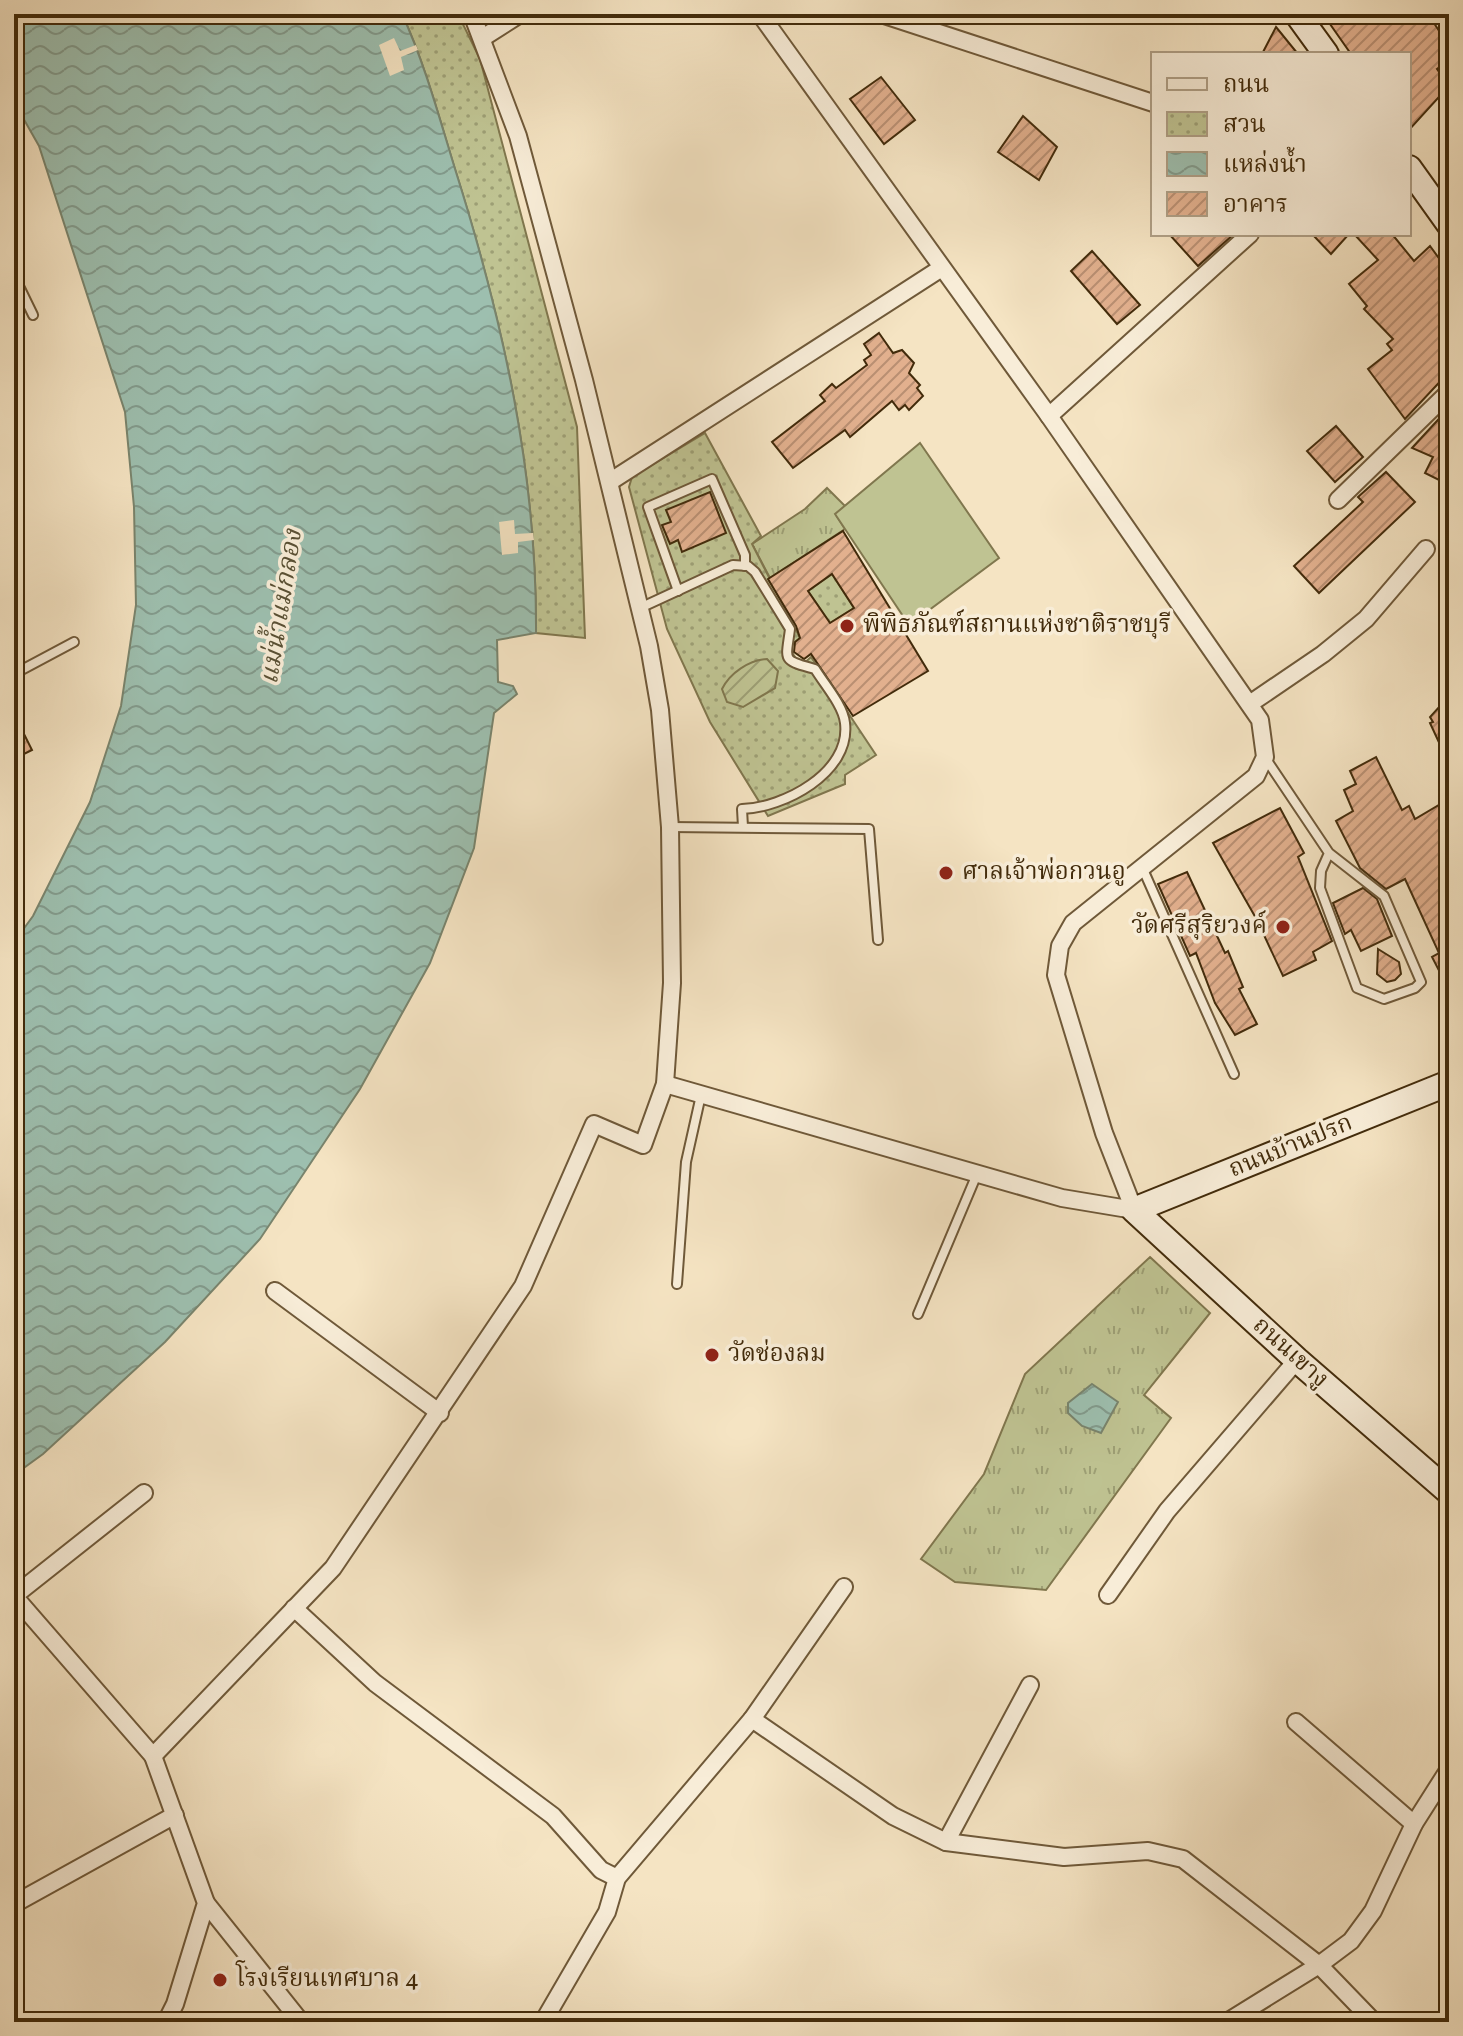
<svg xmlns="http://www.w3.org/2000/svg" width="1463" height="2036" font-family="Vollkorn,'Noto Serif Thai',serif">
  <style>
    .grass { fill: url(#grass-tufts); stroke: #80774e; stroke-width: 2 }
    .park { fill: url(#park-dots); stroke: #80774e; stroke-width: 2 }
    .garden { fill: url(#garden-furrows); stroke: #80774e; stroke-width: 2 }
    .pitch { fill: #bfc392; stroke: #80774e; stroke-width: 2 }
    .water { fill: url(#water-waves); stroke: #79846d; stroke-width: 2 }
    .pier { fill: #f5e4c3 }
    .building { fill: url(#building-hatch); stroke: #422b0b; stroke-width: 2; fill-rule: evenodd }
    .lines { fill: none; stroke-linecap: round; stroke-linejoin: round }
    .lane-casing { stroke: #6f5939; stroke-width: 12 }
    .street-casing { stroke: #6f5939; stroke-width: 20 }
    .secondary-casing { stroke: #422b0b; stroke-width: 28 }
    .lane { stroke: #f8edd8; stroke-width: 8 }
    .street { stroke: #f8edd8; stroke-width: 16 }
    .secondary { stroke: #f8edd8; stroke-width: 24 }
    .poi-dot { fill: #8f2418; stroke: #f8edd8; stroke-width: 3 }
    .labels { text-anchor: middle; dominant-baseline: central; stroke-width: 7; stroke-linejoin: round; paint-order: stroke }
    .poi-label { font-size: 24px; fill: #422b0b; stroke: #f8edd8; text-anchor: start }
    .street-label { font-size: 24px; fill: #422b0b; stroke: #f8edd8 }
    .water-label { font-size: 26px; font-style: italic; fill: #595034; stroke: #f8edd8 }
  </style>
  <defs>
    <pattern id="grass-tufts" width="24" height="20" patternUnits="userSpaceOnUse" patternTransform="scale(2)"><rect width="24" height="20" fill="#bfc392"/><path d="M3 7l-1-3M5 7V3M7 7l1-3M15 17l-1-3M17 17v-4M19 17l1-3" fill="none" stroke="#9d9f75"/></pattern>
    <pattern id="park-dots" width="8" height="8" patternUnits="userSpaceOnUse" patternTransform="scale(2)"><rect width="8" height="8" fill="#bfc392"/><path d="M2 2h.1M6 6h.1" fill="none" stroke="#9d9f75" stroke-width="1.8" stroke-linecap="round"/></pattern>
    <pattern id="garden-furrows" width="10" height="10" patternUnits="userSpaceOnUse" patternTransform="scale(2)"><rect width="10" height="10" fill="#bfc392"/><path d="M-1 1l2-2M0 10L10 0M9 11l2-2" fill="none" stroke="#9d9f75"/></pattern>
    <pattern id="water-waves" width="16" height="10" patternUnits="userSpaceOnUse" patternTransform="scale(2)"><rect width="16" height="10" fill="#9dbfaf"/><path d="M0 5q4-4 8 0t8 0" fill="none" stroke="#829b8d"/></pattern>
    <pattern id="building-hatch" width="6" height="6" patternUnits="userSpaceOnUse" patternTransform="scale(2)"><rect width="6" height="6" fill="#e2b08e"/><path d="M-1 1l2-2M0 6l6-6M5 7l2-2" fill="none" stroke="#b98f72"/></pattern>
  </defs>
  <rect width="100%" height="100%" fill="#f5e4c3"/>
  <filter id="stains"><feTurbulence type="fractalNoise" baseFrequency=".0025" numOctaves="4"/><feColorMatrix values="0 0 0 0 .2 0 0 0 0 .09 0 0 0 0 .02 0 0 0 .5 -.17"/></filter>
  <radialGradient id="worn" r=".72"><stop offset=".6" stop-color="#630" stop-opacity="0"/><stop offset="1" stop-color="#630" stop-opacity=".3"/></radialGradient>
  <g class="grass">
    <polygon points="827,488 845,506 836,515 845,529 770,578 752,544 805,509"/>
    <polygon points="1150,1257 1210,1313 1144,1395 1171,1418 1046,1590 955,1582 921,1559 984,1474 1025,1374"/>
  </g>
  <g class="park">
    <path d="M 402,14 L 458,14 L 480,59 L 577,427 L 585,638 L 536,633 C 537,473 503,321 455,169 C 439,117 425,64 402,14 Z"/>
    <polygon points="705,433 761,536 752,544 800,638 789,648 801,666 811,657 876,755 845,775 845,784 768,816 710,722 667,629 629,487 632,477"/>
    <polygon points="832,574 854,608 830,623 808,591"/>
  </g>
  <path class="garden" d="M 767,659 L 778,671 L 775,688 L 743,707 L 727,702 L 722,689 C 730,673 749,660 767,659 Z"/>
  <polygon class="pitch" points="920,443 999,558 909,625 835,514"/>
  <g class="water">
    <path d="M 14,14 L 402,14 C 425,64 439,117 455,169 C 503,321 537,473 536,633 L 497,640 L 498,682 L 513,686 L 517,694 L 494,713 L 474,848 L 430,963 L 360,1089 L 260,1239 L 165,1342 L 43,1454 L 14,1475 L 14,942 L 33,916 L 90,802 L 121,706 L 136,605 L 134,507 L 125,412 L 39,146 L 14,102 Z"/>
    <polygon points="1092,1384 1118,1402 1101,1433 1082,1426 1068,1413 1068,1403"/>
  </g>
  <g class="pier">
    <polygon points="394,38 400,51 416,45 418,50 401,57 404,70 390,76 379,45"/>
    <polygon points="514,520 515,534 533,533 534,540 518,542 518,553 502,555 499,522"/>
  </g>
  <g class="building">
    <polygon points="1323,14 1428,14 1449,46 1449,60 1437,69 1449,86 1409,130 1409,54 1351,54"/>
    <polygon points="1276,27 1298,54 1262,54"/>
    <polygon points="881,77 915,120 884,144 850,99"/>
    <polygon points="1023,116 1057,147 1039,180 998,152"/>
    <polygon points="1169,234 1234,234 1198,266"/>
    <polygon points="1312,234 1349,234 1331,254"/>
    <polygon points="1354,234 1392,234 1414,261 1430,246 1449,272 1449,372 1405,419 1368,369 1392,350 1387,344 1393,339 1364,309 1367,306 1349,284 1378,260"/>
    <polygon points="1092,251 1140,305 1117,324 1071,271"/>
    <polygon points="879,333 893,353 902,350 914,363 909,373 920,385 917,388 923,396 909,410 905,405 899,410 892,401 850,437 845,430 793,468 772,442 825,401 820,395 832,384 836,388 867,365 864,360 871,355 864,344"/>
    <polygon points="1448,409 1449,410 1449,485 1425,473 1433,457 1412,448"/>
    <polygon points="1336,426 1363,457 1335,482 1307,451"/>
    <polygon points="1386,472 1415,502 1319,593 1294,566 1363,502 1358,497"/>
    <polygon points="710,492 726,533 682,552 678,540 670,544 662,525 671,522 666,510"/>
    <path d="M 843,531 L 928,671 L 853,716 L 811,654 L 804,659 L 794,652 L 795,642 L 800,638 L 796,626 L 768,579 ZM 832,574 L 854,608 L 830,623 L 808,591 Z"/>
    <polygon points="1449,696 1449,764 1430,723 1433,722 1430,717"/>
    <polygon points="14,714 32,750 14,759"/>
    <polygon points="1376,757 1402,810 1409,806 1415,819 1449,799 1449,990 1432,957 1439,953 1405,879 1386,889 1360,868 1336,821 1353,811 1344,790 1356,784 1350,771"/>
    <polygon points="1280,808 1304,853 1298,857 1332,941 1313,952 1316,960 1283,976 1257,920 1213,843"/>
    <polygon points="1187,872 1225,953 1228,951 1243,987 1239,989 1257,1024 1235,1035 1215,1003 1196,953 1190,956 1158,884"/>
    <polygon points="1363,888 1377,899 1392,936 1361,951 1351,930 1345,934 1333,903"/>
    <polygon points="1378,949 1399,962 1401,974 1395,980 1387,982 1377,974"/>
  </g>
  <g class="lines">
    <defs>
      <g id="lane">
        <polyline points="1443,14 1449,23"/>
        <polyline points="14,276 33,315"/>
        <polyline points="678,591 648,507 712,479 745,555 745,566"/>
        <path d="M 640,608 L 733,565 L 748,566 L 755,572 L 790,629 C 786,661 781,660 815,669 C 824,684 843,705 845,723 C 851,773 783,808 742,809 L 743,827"/>
        <polyline points="14,674 74,642"/>
        <polyline points="1266,759 1329,853 1384,896 1421,982 1415,988 1384,999 1357,988 1320,888 1321,871 1329,853"/>
        <polyline points="670,827 869,829 878,940"/>
        <polyline points="1142,867 1234,1074"/>
        <polyline points="677,1284 686,1162 701,1095"/>
        <polyline points="918,1314 977,1174"/>
      </g>
      <g id="street">
        <polyline points="760,14 1049,416 1260,720 1265,757 1256,776 1073,923 1060,946 1056,975 1104,1133 1134,1210"/>
        <polyline points="881,14 1153,103"/>
        <polyline points="484,37 520,14"/>
        <polyline points="1049,416 1250,234"/>
        <polyline points="611,481 940,269"/>
        <polyline points="1338,500 1449,392"/>
        <polyline points="1251,703 1323,654 1366,619 1426,549"/>
        <polyline points="665,1084 1062,1198 1134,1210"/>
        <polyline points="275,1291 440,1413"/>
        <polyline points="144,1493 14,1596 153,1756 333,1568 523,1286 594,1124 643,1145 665,1084 672,983 670,827 660,710 649,646 584,380 518,136 472,14"/>
        <polyline points="1108,1595 1167,1511 1297,1360"/>
        <polyline points="294,1608 375,1683 553,1816 601,1870 617,1878"/>
        <polyline points="752,1719 893,1816 946,1842 1064,1857 1148,1851 1183,1859 1319,1965 1374,2022"/>
        <polyline points="1296,1722 1414,1824"/>
        <polyline points="153,1756 206,1903 175,2004 166,2022"/>
        <polyline points="946,1842 1030,1685"/>
        <polyline points="206,1903 301,2022"/>
        <polyline points="14,1904 175,1815"/>
        <polyline points="543,2022 607,1912 617,1878 752,1719 844,1587"/>
        <polyline points="1227,2022 1319,1965 1351,1941 1373,1911 1414,1824 1449,1769"/>
      </g>
      <g id="secondary">
        <polyline points="1297,14 1326,54"/>
        <polyline points="1409,168 1449,224"/>
        <polyline points="1449,1083 1134,1210 1297,1360 1449,1492"/>
      </g>
    </defs>
    <use href="#lane" class="lane-casing"/>
    <use href="#street" class="street-casing"/>
    <use href="#secondary" class="secondary-casing"/>
    <use href="#lane" class="lane"/>
    <use href="#street" class="street"/>
    <use href="#secondary" class="secondary"/>
  </g>
  <g class="poi-dot">
    <circle cx="847" cy="626" r="8"/>
    <circle cx="946" cy="873" r="8"/>
    <circle cx="1283" cy="927" r="8"/>
    <circle cx="712" cy="1355" r="8"/>
    <circle cx="220" cy="1980" r="8"/>
  </g>
  <g class="labels">
    <g class="poi-label">
      <text x="863" y="626">พิพิธภัณฑ์สถานแห่งชาติราชบุรี</text>
      <text x="962" y="873">ศาลเจ้าพ่อกวนอู</text>
      <text x="1267" y="927" text-anchor="end">วัดศรีสุริยวงค์</text>
      <text x="728" y="1355">วัดช่องลม</text>
      <text x="236" y="1980">โรงเรียนเทศบาล 4</text>
    </g>
    <g class="street-label">
      <text transform="translate(1291 1147) rotate(-22)">ถนนบ้านปรก</text>
      <text transform="translate(1290 1353) rotate(42)">ถนนเขางู</text>
    </g>
    <g class="water-label">
      <text transform="translate(282 607) rotate(-81)">แม่น้ำแม่กลอง</text>
    </g>
  </g>
  <rect width="1463" height="2036" fill="none" stroke="#f5e4c3" stroke-width="48"/>
  <rect x="16" y="16" width="1431" height="2004" fill="none" stroke="#422b0b" stroke-width="4"/>
  <rect x="24" y="24" width="1415" height="1988" fill="none" stroke="#422b0b" stroke-width="2"/>
  <rect x="1151" y="52" width="260" height="184" fill="#f8edd8" stroke="#af9f86" stroke-width="2"/>
  <rect x="1167" y="78" width="40" height="12" fill="#f8edd8" stroke="#af9f86" stroke-width="2"/>
  <text x="1223" y="92" font-size="24" fill="#422b0b">ถนน</text>
  <rect x="1167" y="112" width="40" height="24" fill="url(#park-dots)" stroke="#af9f86" stroke-width="2"/>
  <text x="1223" y="132" font-size="24" fill="#422b0b">สวน</text>
  <rect x="1167" y="152" width="40" height="24" fill="url(#water-waves)" stroke="#af9f86" stroke-width="2"/>
  <text x="1223" y="172" font-size="24" fill="#422b0b">แหล่งน้ำ</text>
  <rect x="1167" y="192" width="40" height="24" fill="url(#building-hatch)" stroke="#af9f86" stroke-width="2"/>
  <text x="1223" y="212" font-size="24" fill="#422b0b">อาคาร</text>
  <rect width="100%" height="100%" filter="url(#stains)"/>
  <rect width="100%" height="100%" fill="url(#worn)"/>
</svg>
